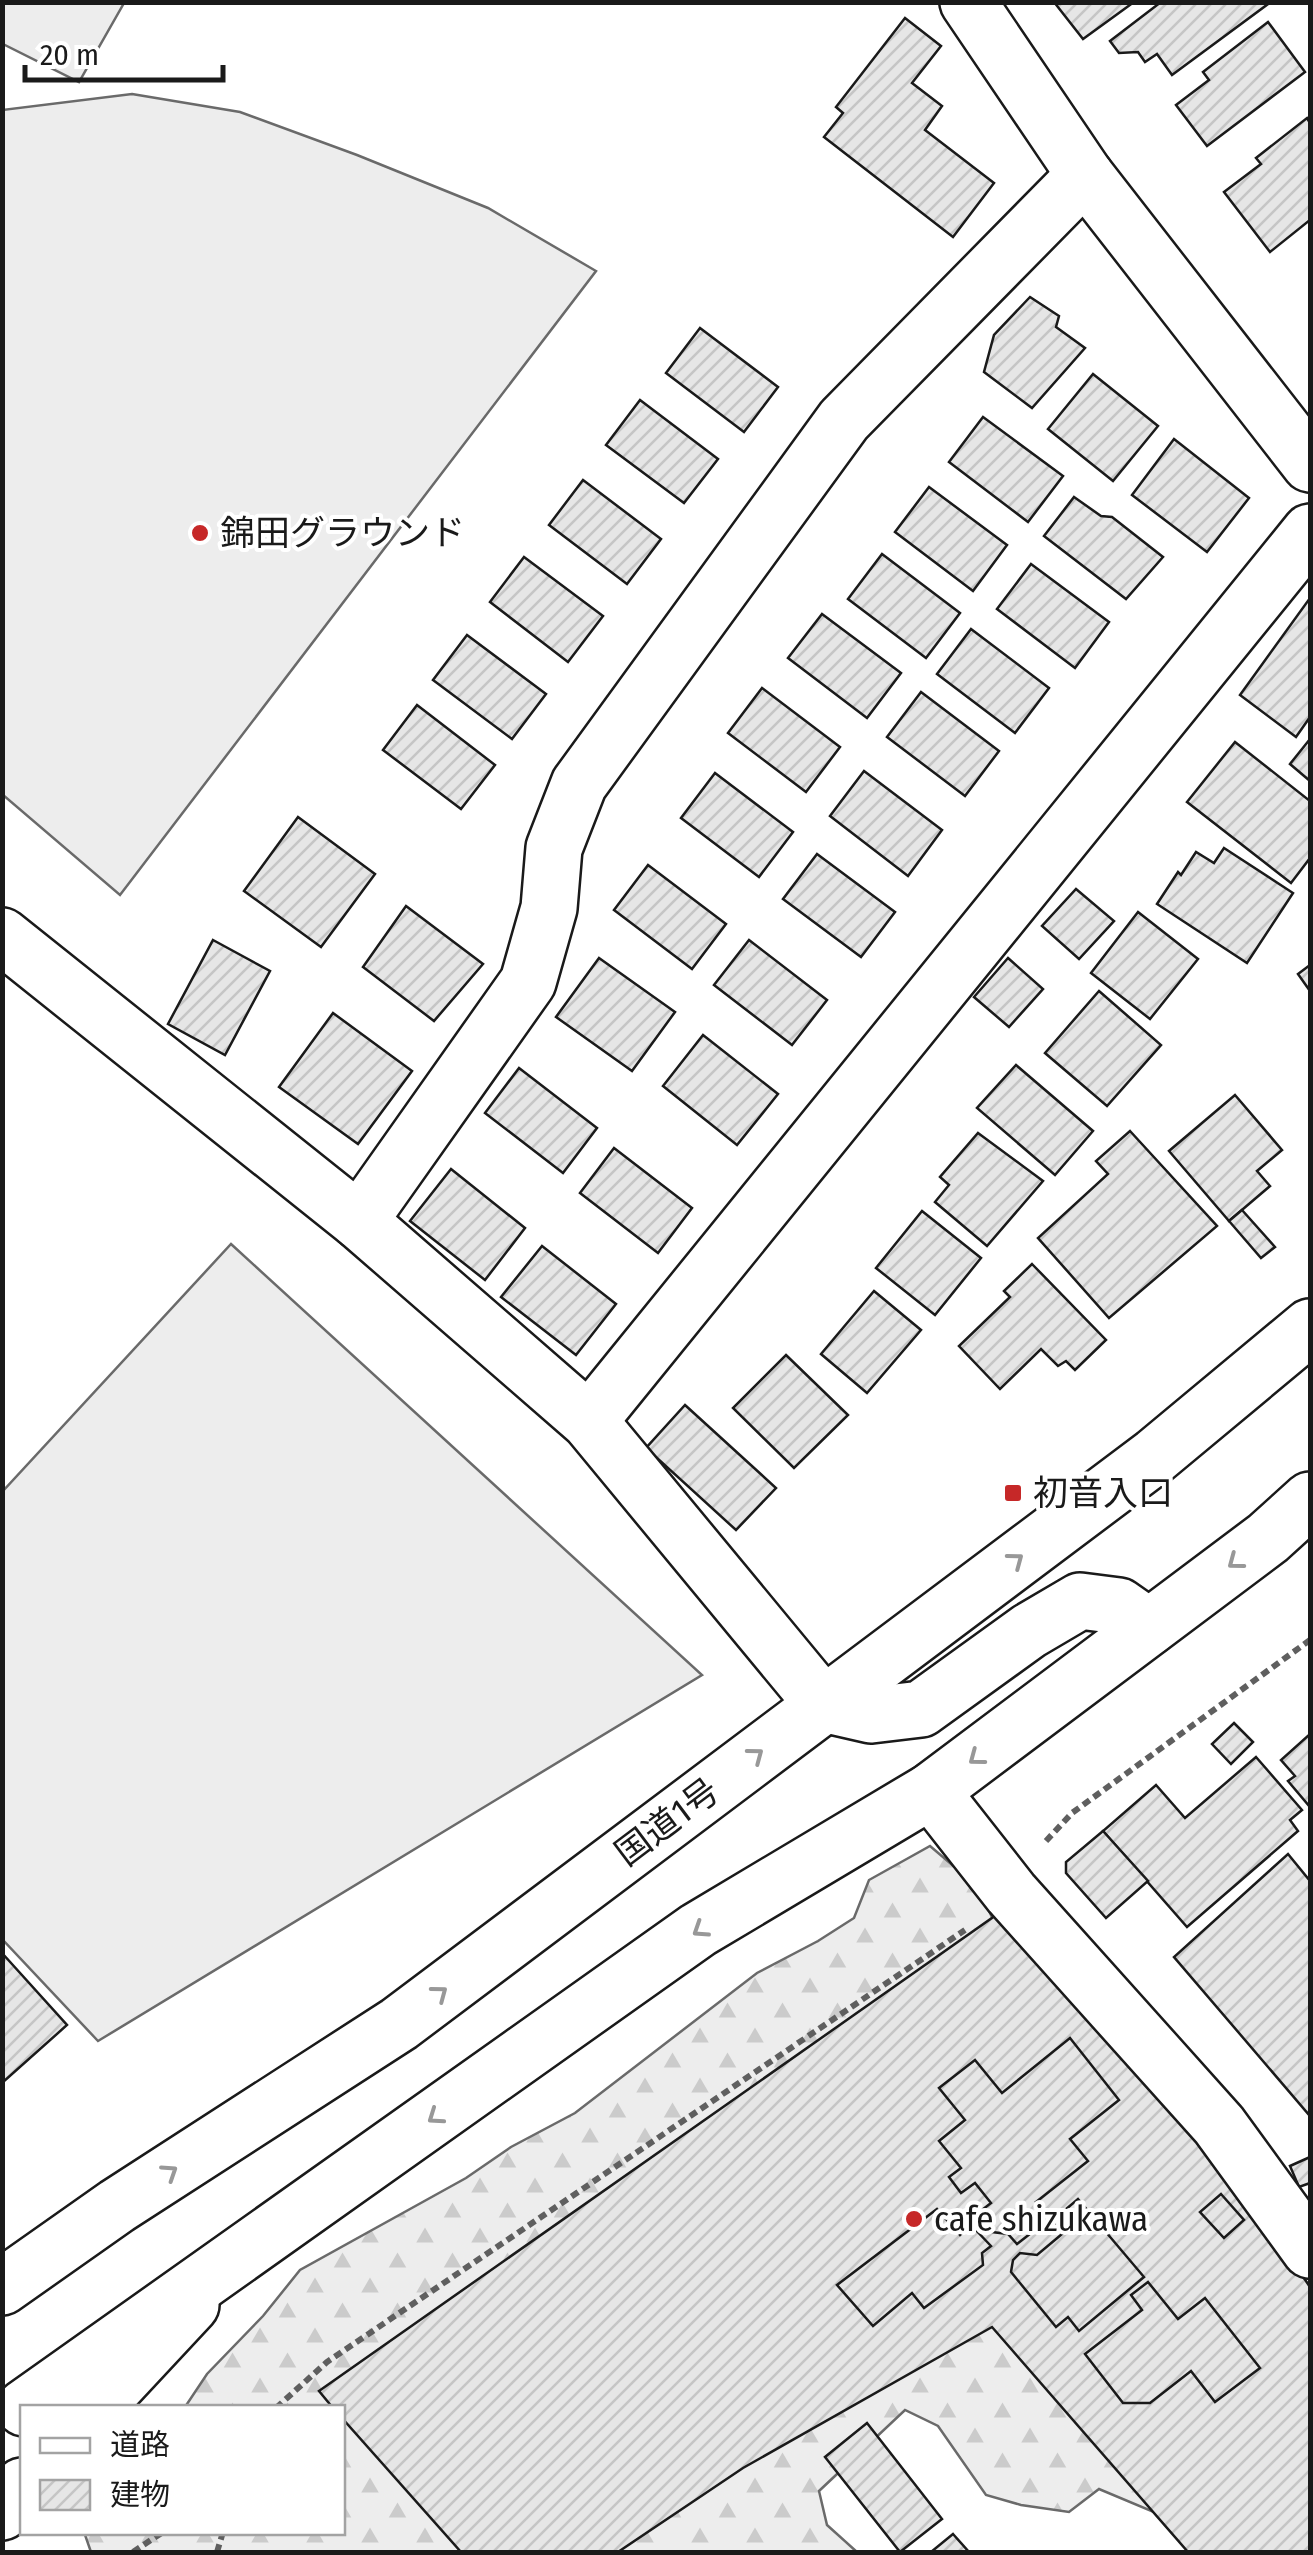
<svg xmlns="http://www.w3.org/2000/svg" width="1313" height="2555" font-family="'Fira Sans Condensed','Noto Sans JP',sans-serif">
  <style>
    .built { fill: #ededed; stroke: #6a6a6a; stroke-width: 2.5 }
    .forest { fill: url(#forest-firs); stroke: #6a6a6a; stroke-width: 2.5 }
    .building { fill: url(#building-hatch); stroke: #1a1a1a; stroke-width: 2.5 }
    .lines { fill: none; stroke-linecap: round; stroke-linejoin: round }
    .street-casing { stroke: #1a1a1a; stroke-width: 60 }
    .secondary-casing { stroke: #1a1a1a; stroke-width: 60 }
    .highway-casing { stroke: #1a1a1a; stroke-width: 60 }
    .path { stroke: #5f5f5f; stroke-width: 6; stroke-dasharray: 8 5; stroke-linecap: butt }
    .street { stroke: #fff; stroke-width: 55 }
    .secondary { stroke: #fff; stroke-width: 55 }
    .highway { stroke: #fff; stroke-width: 55 }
    .oneway { stroke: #989898 }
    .poi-dot { fill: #c62828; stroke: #fff; stroke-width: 4 }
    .labels { text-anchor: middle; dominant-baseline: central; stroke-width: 8; stroke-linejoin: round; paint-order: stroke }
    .poi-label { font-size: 35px; fill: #1a1a1a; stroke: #fff; text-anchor: start }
    .street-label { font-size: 35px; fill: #1a1a1a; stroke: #fff }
  </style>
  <defs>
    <pattern id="forest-firs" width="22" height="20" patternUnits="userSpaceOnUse" patternTransform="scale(2.5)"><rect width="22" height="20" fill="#ededed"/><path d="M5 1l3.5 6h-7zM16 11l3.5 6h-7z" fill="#cbcbcb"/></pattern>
    <pattern id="building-hatch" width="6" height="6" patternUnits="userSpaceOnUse" patternTransform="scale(2.5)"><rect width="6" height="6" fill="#e6e6e6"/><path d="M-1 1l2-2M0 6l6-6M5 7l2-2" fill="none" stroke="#c5c5c5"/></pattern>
  </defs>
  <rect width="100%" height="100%" fill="#fff"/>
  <g class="built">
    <polygon points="2,3 3,2 124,3 79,82 3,44"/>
    <polygon points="132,94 240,112 357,155 488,208 596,271 120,895 3,795 2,110"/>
    <polygon points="231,1244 702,1675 98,2041 3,1940 3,1491"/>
  </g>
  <polygon class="forest" points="930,1846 977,1886 1014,1963 1287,2274 1310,2307 1310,2552 1194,2552 1154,2512 1099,2489 1069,2512 1021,2505 986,2495 938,2426 905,2410 819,2491 827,2525 857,2552 91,2552 84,2532 342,2532 342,2408 185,2407 207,2374 263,2316 300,2270 466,2178 511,2147 575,2113 757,1973 818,1941 854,1918 869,1880"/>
  <g class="building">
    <polygon points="1054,2 1134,2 1083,39"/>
    <polygon points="1161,2 1267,2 1268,4 1172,75 1157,54 1145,62 1138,52 1119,53 1110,41"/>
    <polygon points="905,18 941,46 912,83 942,106 925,130 994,183 953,237 824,137 843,113 836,107"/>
    <polygon points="1268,22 1305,72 1207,146 1176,105 1209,80 1203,72"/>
    <polygon points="1307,118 1310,123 1310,220 1270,252 1224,192 1261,164 1256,158"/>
    <polygon points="1030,297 1059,316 1056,327 1085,348 1032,408 984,372 994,335"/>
    <polygon points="700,328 778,387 744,432 666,373"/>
    <polygon points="1093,374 1158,426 1113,481 1048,429"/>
    <polygon points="640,400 718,459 684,503 606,445"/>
    <polygon points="983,417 1063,476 1028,522 949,462"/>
    <polygon points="1174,439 1249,498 1207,552 1132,495"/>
    <polygon points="583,480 661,539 627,584 549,525"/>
    <polygon points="929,487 1007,545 973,591 895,532"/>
    <polygon points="1074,497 1101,516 1112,517 1163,557 1126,599 1044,536"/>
    <polygon points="882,554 960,613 926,658 848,599"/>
    <polygon points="524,557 603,616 568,662 490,602"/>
    <polygon points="1031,564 1109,622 1075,668 997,609"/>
    <polygon points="1310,598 1310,717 1296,737 1240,695"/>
    <polygon points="822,614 901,673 867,718 788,658"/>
    <polygon points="971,629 1049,688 1015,733 937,674"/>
    <polygon points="467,635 546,694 512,739 433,680"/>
    <polygon points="762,688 840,747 806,792 728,733"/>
    <polygon points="921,692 999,751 965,796 887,737"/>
    <polygon points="417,705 495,765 461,809 383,750"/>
    <polygon points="1310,739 1310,781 1290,764"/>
    <polygon points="1235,742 1310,801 1310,858 1291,883 1187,802"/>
    <polygon points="864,771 942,830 908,876 830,816"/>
    <polygon points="715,773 793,832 759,877 681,818"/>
    <polygon points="298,817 375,874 321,947 244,891"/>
    <polygon points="1224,848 1293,893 1247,963 1157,904 1178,872 1181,875 1196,852 1214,863"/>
    <polygon points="817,854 895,912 861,957 783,899"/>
    <polygon points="648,865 726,924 692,969 614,910"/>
    <polygon points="1076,889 1114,921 1079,959 1042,926"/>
    <polygon points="406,906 483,964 434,1021 363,967"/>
    <polygon points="1138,912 1198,959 1150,1019 1091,973"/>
    <polygon points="213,940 270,971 225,1055 168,1024"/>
    <polygon points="749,940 827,1000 792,1045 714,985"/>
    <polygon points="599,958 675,1012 632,1071 556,1017"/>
    <polygon points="1008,958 1043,989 1009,1027 974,997"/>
    <polygon points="1310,965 1310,991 1298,974"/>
    <polygon points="1099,991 1161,1045 1107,1106 1045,1053"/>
    <polygon points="333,1013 412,1071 358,1144 279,1087"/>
    <polygon points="703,1035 778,1094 737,1145 663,1086"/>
    <polygon points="1016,1065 1093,1131 1055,1175 977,1108"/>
    <polygon points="519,1068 597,1128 563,1173 485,1113"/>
    <polygon points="1235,1095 1282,1150 1257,1171 1270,1186 1229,1221 1169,1151"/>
    <polygon points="1130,1131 1217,1226 1109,1318 1038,1238 1108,1174 1096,1161"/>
    <polygon points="978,1133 1043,1181 987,1246 935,1202 949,1185 940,1177"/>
    <polygon points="614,1148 692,1208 658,1253 580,1193"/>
    <polygon points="451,1169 525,1228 485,1280 410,1221"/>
    <polygon points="1242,1210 1275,1247 1261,1258 1229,1221"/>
    <polygon points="922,1211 981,1258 935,1315 876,1268"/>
    <polygon points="542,1246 616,1304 576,1355 501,1297"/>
    <polygon points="1032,1264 1106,1340 1075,1370 1066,1361 1058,1366 1041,1349 1000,1389 959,1346 1010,1297 1004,1291"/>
    <polygon points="874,1291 921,1330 867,1393 821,1354"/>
    <polygon points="786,1355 848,1415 794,1468 733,1408"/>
    <polygon points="685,1405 776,1488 736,1530 646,1448"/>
    <polygon points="1234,1723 1253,1742 1231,1764 1212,1744"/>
    <polygon points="1310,1734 1310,1807 1288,1781 1295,1776 1281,1760"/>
    <polygon points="1256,1757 1302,1810 1290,1820 1298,1831 1187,1927 1103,1831 1156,1785 1185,1818"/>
    <polygon points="1103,1831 1148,1881 1106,1918 1066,1873 1066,1862"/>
    <polygon points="1288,1854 1310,1881 1310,2116 1174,1957"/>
    <polygon points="1009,1906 1217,2150 1310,2287 1310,2552 1188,2552 992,2327 743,2468 618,2552 461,2552 342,2418 342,2408 333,2408 319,2391"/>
    <polygon points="2,1953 67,2025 2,2083"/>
    <polygon points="1070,2038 1119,2100 1070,2139 1088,2161 1036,2202 1049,2219 1017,2244 1008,2234 992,2232 978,2213 991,2203 975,2183 961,2193 949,2177 961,2168 939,2141 965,2120 939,2088 975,2060 1002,2093"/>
    <polygon points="1310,2157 1310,2183 1299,2187 1290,2166"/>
    <polygon points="1221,2194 1244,2220 1224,2238 1200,2212"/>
    <polygon points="1078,2199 1144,2277 1079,2331 1068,2317 1056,2327 1011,2272 1013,2260 1020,2253 1037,2255 1062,2234 1052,2221"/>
    <polygon points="937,2209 960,2235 971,2225 991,2246 982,2253 983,2265 924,2308 912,2293 873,2326 837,2285"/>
    <polygon points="1148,2282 1178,2319 1205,2298 1260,2368 1215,2402 1191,2371 1150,2403 1123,2403 1085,2354 1142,2310 1131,2295"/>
    <polygon points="867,2423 942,2519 900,2552 825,2457"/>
    <polygon points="953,2534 969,2552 931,2552"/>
  </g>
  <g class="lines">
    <defs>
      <g id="street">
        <polyline points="2,936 359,1221 589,1421 823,1704 871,1715 921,1709 1029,1631 1080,1601 1119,1606 1149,1627"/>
        <polyline points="359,1221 528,982 549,908 554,848 579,784 844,420 1085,175"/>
        <polyline points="589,1421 1310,532"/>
        <polyline points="931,1791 1011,1893 1219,2125 1310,2250"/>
      </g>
      <g id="secondary">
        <polyline points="968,2 1085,175 1310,464"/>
        <polyline points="95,2408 191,2305"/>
        <polyline points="2,2512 22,2486"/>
      </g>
      <g id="highway">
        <polyline points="2,2287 117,2206 399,2024 1155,1456 1310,1327"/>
        <polyline points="24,2408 698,1930 931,1791 1268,1538 1310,1500"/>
      </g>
    </defs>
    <use href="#street" class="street-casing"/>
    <use href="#secondary" class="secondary-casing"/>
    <use href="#highway" class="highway-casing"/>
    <g class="path">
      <polyline points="1046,1841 1072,1813 1310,1640"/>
      <polyline points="276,2408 327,2362 965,1930"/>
      <polyline points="133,2552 163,2532"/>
      <polyline points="217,2552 223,2532"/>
    </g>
    <use href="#street" class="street"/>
    <use href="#secondary" class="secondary"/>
    <use href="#highway" class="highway"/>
  </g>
  <defs><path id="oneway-chevron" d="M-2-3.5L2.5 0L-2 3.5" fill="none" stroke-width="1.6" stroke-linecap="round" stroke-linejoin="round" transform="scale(2.5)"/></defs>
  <g class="oneway">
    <use href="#oneway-chevron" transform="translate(1016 1560) rotate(-37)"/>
    <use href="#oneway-chevron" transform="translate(1235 1562) rotate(143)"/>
    <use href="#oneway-chevron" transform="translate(756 1755) rotate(-37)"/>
    <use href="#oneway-chevron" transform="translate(976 1758) rotate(143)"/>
    <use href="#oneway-chevron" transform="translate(700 1930) rotate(147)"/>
    <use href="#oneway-chevron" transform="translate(440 1993) rotate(-37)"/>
    <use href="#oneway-chevron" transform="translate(435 2117) rotate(145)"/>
    <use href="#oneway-chevron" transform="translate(170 2172) rotate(-33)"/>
  </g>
  <g class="poi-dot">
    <circle cx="200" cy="533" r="10"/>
    <rect x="1003" y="1483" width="20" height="20" rx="5"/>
    <circle cx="914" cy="2219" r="10"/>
  </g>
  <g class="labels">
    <g class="poi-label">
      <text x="220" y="533">錦田グラウンド</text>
      <text x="1033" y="1493">初音入口</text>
      <text x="934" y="2219">cafe shizukawa</text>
    </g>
    <g class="street-label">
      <text transform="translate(667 1822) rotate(-37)">国道1号</text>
    </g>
  </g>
  <rect width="1313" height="2555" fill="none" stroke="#1a1a1a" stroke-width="10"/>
  <rect x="20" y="2405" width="325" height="130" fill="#ffffff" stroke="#a3a3a3" stroke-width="2.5"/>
  <rect x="40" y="2438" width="50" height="15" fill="#ffffff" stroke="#a3a3a3" stroke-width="2.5"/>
  <text x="110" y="2455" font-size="30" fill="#1a1a1a">道路</text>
  <rect x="40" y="2480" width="50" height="30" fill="url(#building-hatch)" stroke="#a3a3a3" stroke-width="2.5"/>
  <text x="110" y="2505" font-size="30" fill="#1a1a1a">建物</text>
  <path d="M25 65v15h198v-15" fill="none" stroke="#1a1a1a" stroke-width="5"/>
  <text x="40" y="65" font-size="30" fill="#1a1a1a" stroke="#ffffff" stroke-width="8" paint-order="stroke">20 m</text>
</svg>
